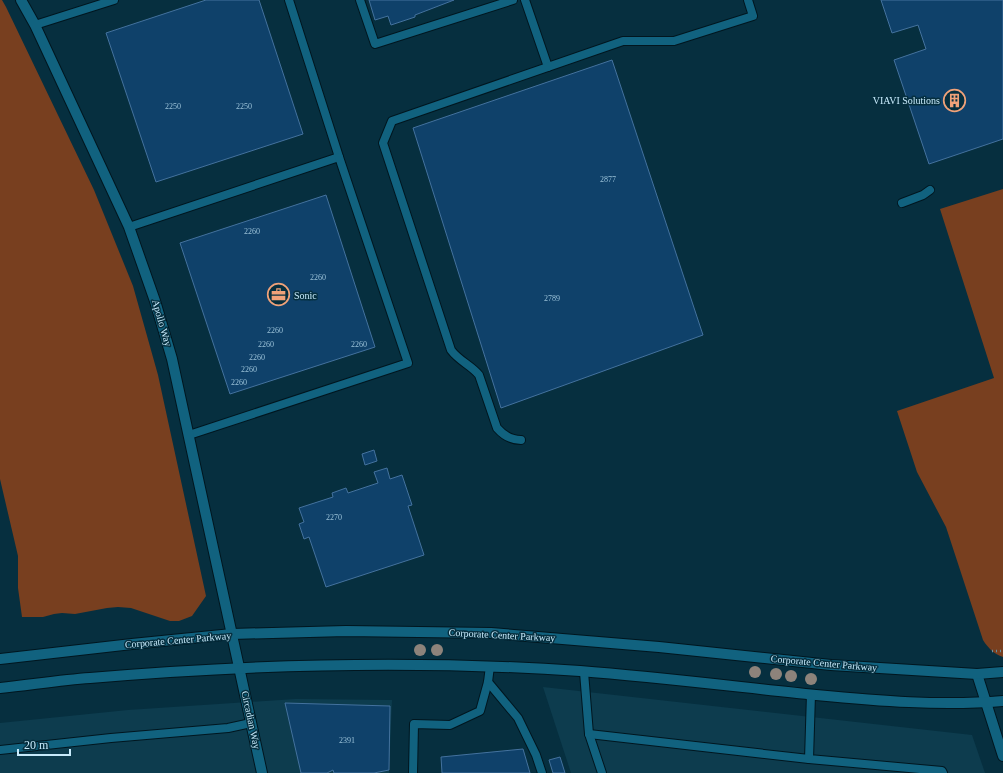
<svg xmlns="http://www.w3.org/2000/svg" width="1003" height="773" font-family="'Times New Roman',serif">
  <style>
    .built { fill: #0d3c4e }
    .green { fill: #783f1f }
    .building { fill: #0f416a; stroke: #44729e }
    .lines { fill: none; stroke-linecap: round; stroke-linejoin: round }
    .service-casing { stroke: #01161f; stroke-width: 10 }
    .minor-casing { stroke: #01161f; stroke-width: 12 }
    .tertiary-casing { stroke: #01161f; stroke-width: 12 }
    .path { stroke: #688e9e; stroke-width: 2.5; stroke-dasharray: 1 3; stroke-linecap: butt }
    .service { stroke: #11627f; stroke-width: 8 }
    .minor { stroke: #11627f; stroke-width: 10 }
    .tertiary { stroke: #11627f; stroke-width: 10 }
    .tree { fill: #8d837b }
    .labels { text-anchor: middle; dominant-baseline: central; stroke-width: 3; stroke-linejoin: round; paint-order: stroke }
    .number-label { font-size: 8px; fill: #99c0d7 }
    .poi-label { font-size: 10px; fill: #c7eafb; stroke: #062f3f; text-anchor: end }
    .street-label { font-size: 10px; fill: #c7eafb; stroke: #062f3f }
  </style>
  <rect width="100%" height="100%" fill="#062f3f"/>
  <g class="built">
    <polygon points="543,687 972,735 985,773 571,773"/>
    <polygon points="296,699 392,700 389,773 0,773 0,723 128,710"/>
  </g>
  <g class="green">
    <polygon points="0,0 2,0 6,7 94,190 133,286 158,375 206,596 192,616 179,621 170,621 131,608 118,607 107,608 75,614 62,613 54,614 43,617 22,617 18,588 18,556 0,479"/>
    <path d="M 1003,189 L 1003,657 C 994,654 988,648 983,640 L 946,527 L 917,472 L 897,411 L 994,378 L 940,209 Z"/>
  </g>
  <g class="building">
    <polygon points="206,0 259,0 303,134 156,182 106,33"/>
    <polygon points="369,0 454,0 415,15 415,17 391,25 388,16 375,20"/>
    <polygon points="881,0 1003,0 1003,139 929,164 894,60 926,49 918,25 892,33"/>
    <polygon points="612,60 703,335 501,408 413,128"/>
    <polygon points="326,195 375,347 230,394 180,243"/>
    <polygon points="374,450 377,461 365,465 362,454"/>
    <polygon points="387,468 390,479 402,475 412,505 408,506 424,555 326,587 309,537 304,539 299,524 304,522 299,508 333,497 332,493 346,488 348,493 378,483 374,472"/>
    <polygon points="285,703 390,706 389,770 374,773 334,773 333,770 327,773 301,773"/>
    <polygon points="523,749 530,773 442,773 441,757"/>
    <polygon points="560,757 565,773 553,773 549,760"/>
  </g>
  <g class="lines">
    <defs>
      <g id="service">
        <polyline points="360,0 375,44 513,0"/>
        <polyline points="525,0 548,67"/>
        <polyline points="35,25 114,0"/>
        <polyline points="902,203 923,195 930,190"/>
        <polyline points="129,227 339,157 289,0"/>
        <polyline points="189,435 408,363 339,157"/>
        <path d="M 521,440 C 511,440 504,436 497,428 L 479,375 C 471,365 459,361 451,350 L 383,143 L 392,121 L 623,41 L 674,41 L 753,16 L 748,0"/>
        <polyline points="584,672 589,734 602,773"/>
        <polyline points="488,682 518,718 536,755 542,773"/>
        <polyline points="811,694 809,759 942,771 943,773"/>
        <polyline points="589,734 809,759"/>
        <polyline points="0,750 111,738 228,728 251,723"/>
        <polyline points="413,773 414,724 450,725 480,711 488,682 490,666"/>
      </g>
      <g id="minor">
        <polyline points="21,0 35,25 129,227 155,301 172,359 262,773"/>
        <polyline points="977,674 1003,756"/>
      </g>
      <g id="tertiary">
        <polyline points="0,659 132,644 232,634 346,631 491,633 659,647 831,665 977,674 1003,672"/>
        <path d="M 0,688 C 30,685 60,680 90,678 C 253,664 417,660 580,671 C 659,677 738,687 816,695 C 878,701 941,706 1003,701"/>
      </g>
    </defs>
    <use href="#service" class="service-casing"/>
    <use href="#minor" class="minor-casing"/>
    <use href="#tertiary" class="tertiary-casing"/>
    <polyline class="path" points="992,651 1003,651"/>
    <use href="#service" class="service"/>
    <use href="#minor" class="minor"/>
    <use href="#tertiary" class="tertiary"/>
  </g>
  <g class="tree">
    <circle cx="420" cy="650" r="6"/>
    <circle cx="437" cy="650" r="6"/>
    <circle cx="755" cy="672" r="6"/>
    <circle cx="776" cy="674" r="6"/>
    <circle cx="791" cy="676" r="6"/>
    <circle cx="811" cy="679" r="6"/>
  </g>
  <defs>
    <symbol id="building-ring" viewBox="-11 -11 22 22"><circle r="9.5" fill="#062f3f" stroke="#f0a279" stroke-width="1.5"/><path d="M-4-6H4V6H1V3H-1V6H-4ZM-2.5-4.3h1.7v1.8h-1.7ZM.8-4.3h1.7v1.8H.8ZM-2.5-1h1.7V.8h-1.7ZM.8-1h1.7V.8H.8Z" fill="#f0a279"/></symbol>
    <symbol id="office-ring" viewBox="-11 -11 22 22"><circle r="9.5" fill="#062f3f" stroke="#f0a279" stroke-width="1.5"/><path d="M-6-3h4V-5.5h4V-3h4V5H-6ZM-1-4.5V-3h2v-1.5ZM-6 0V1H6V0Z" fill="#f0a279"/></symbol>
  </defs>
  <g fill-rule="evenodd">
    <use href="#building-ring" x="942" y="88" width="25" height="25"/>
    <use href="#office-ring" x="266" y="282" width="25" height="25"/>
  </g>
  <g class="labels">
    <g class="number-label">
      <text x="173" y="106">2250</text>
      <text x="244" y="106">2250</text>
      <text x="608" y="179">2877</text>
      <text x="252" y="231">2260</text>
      <text x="318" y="277">2260</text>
      <text x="552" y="298">2789</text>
      <text x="275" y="330">2260</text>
      <text x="266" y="344">2260</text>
      <text x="359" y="344">2260</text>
      <text x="257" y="357">2260</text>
      <text x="249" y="369">2260</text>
      <text x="239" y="382">2260</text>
      <text x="334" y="517">2270</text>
      <text x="347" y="740">2391</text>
    </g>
    <g class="poi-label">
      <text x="940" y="100">VIAVI Solutions</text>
      <text x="294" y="295" text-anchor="start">Sonic</text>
    </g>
    <g class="street-label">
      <text transform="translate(162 323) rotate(74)">Apollo Way</text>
      <text transform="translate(502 635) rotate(3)">Corporate Center Parkway</text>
      <text transform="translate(178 640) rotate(-5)">Corporate Center Parkway</text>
      <text transform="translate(824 663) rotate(5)">Corporate Center Parkway</text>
      <text transform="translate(251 720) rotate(78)">Circadian Way</text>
    </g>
  </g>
  <path d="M18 749v6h52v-6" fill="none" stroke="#c7eafb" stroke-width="2"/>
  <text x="24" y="749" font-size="12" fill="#c7eafb" stroke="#062f3f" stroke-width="3" paint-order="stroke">20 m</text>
</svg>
